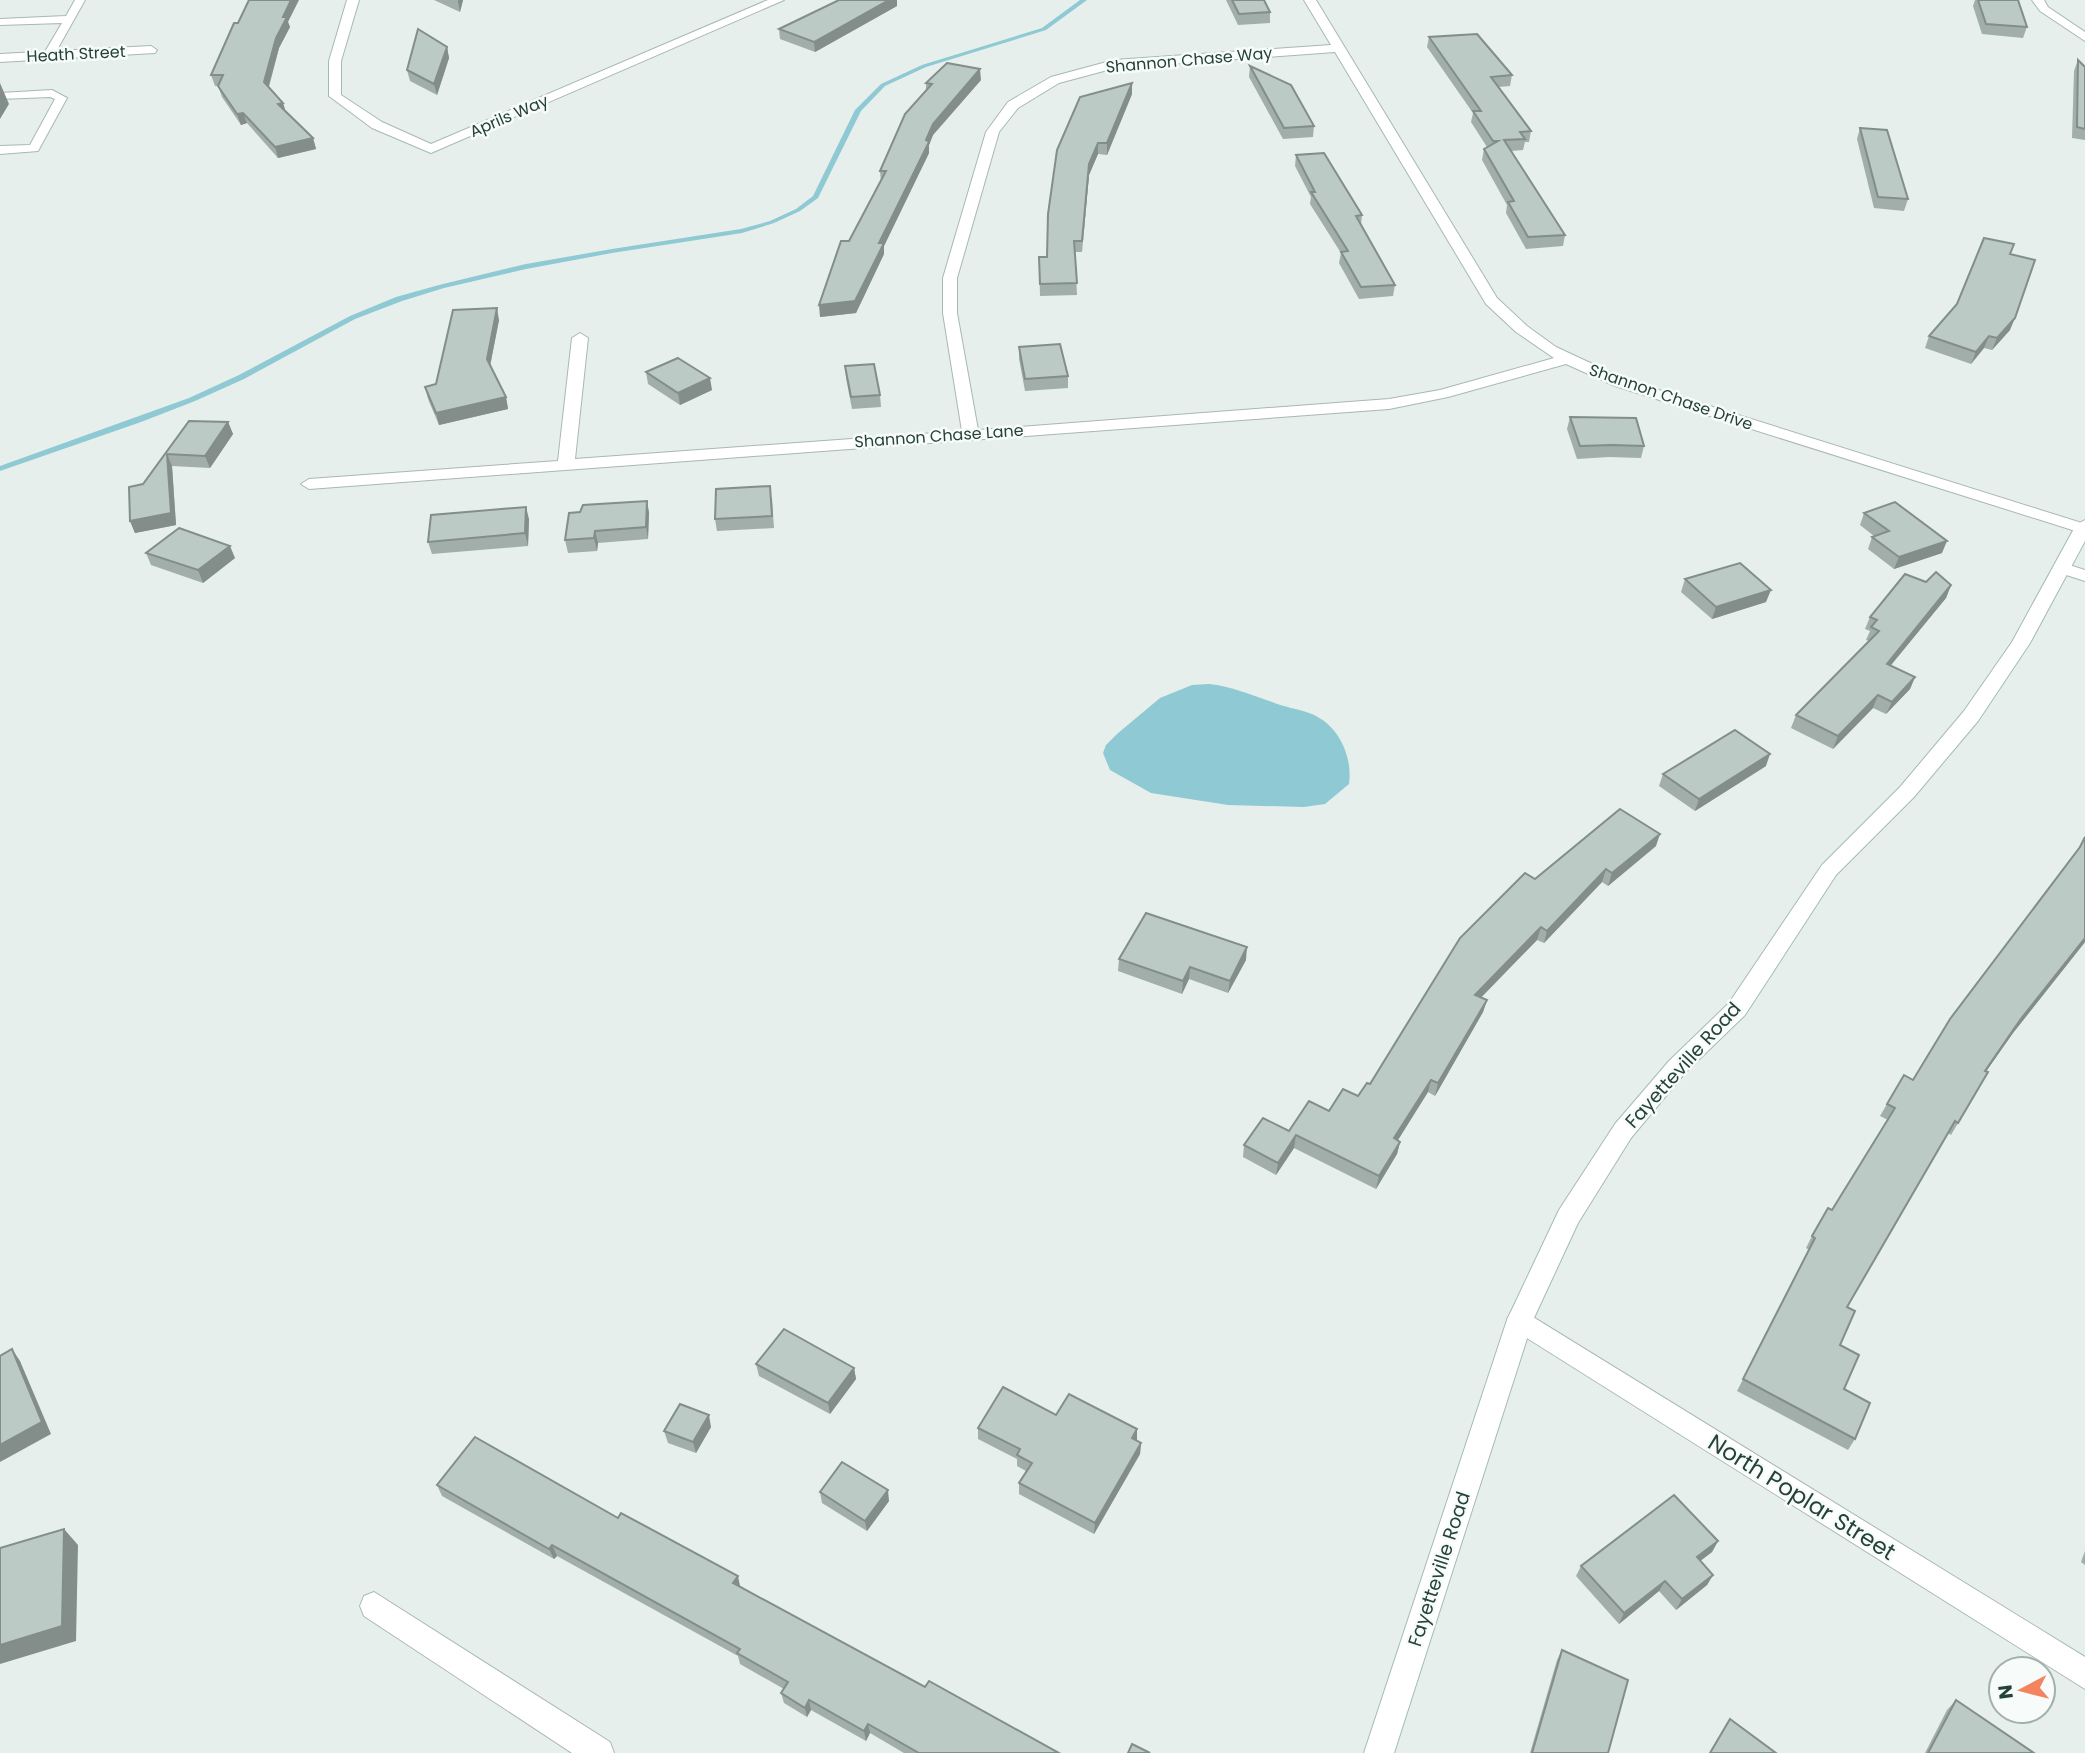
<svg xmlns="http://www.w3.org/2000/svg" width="2085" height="1753" font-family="Poppins,sans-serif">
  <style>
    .water { fill: #8ec9d4 }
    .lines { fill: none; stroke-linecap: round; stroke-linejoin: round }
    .stream { fill: #8ec9d4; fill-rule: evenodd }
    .lane-casing { stroke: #a8b8b2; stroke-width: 2 }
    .street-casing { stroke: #a8b8b2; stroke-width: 2 }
    .secondary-casing { stroke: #a4bbb3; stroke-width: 2 }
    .lane { fill: #fff; fill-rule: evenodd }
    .street { fill: #fff; fill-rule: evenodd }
    .secondary { fill: #fff; fill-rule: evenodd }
    .wall { fill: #a1aea9 }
    .shaded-wall { fill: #838d89 }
    .building { fill: #bbcac4; stroke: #838d89; stroke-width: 2 }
    .labels { text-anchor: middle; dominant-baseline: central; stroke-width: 5; stroke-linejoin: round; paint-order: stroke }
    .far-street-label { font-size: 16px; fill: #24423a; stroke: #f7fbf9 }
    .street-label { font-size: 19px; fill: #24423a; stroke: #f7fbf9 }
    .near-street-label { font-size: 23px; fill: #24423a; stroke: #f7fbf9 }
  </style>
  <rect width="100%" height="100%" fill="#e6efeb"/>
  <path class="water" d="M 1209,684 C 1231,686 1251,695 1272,702 C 1284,707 1298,709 1309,713 C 1338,723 1353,756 1349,784 L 1325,804 L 1304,807 L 1228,805 L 1151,793 L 1110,770 L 1103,753 L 1106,745 L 1117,734 L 1160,698 L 1192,685 Z"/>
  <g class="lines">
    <polygon class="stream" points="1080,0 1087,0 1046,30 926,67 885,86 861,111 818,198 800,211 774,223 742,233 612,253 526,269 444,288 402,301 355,319 244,379 195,401 141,422 0,471 0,466 189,398 239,375 350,316 396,297 439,285 526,264 612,249 741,229 770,221 796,209 813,196 855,110 881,84 922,65 1042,28"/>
    <defs>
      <g id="lane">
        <polygon points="75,0 85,0 53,57 43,55 62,23 0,25 0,19 66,16"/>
        <polygon points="52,90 67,98 38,151 0,154 0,146 30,145 55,99 50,97 0,99 0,93"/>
      </g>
      <g id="street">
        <polygon points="347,0 359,0 341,61 341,95 382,122 431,144 768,0 784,0 431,153 372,128 329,96 329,61"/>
        <path d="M 1304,0 L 1316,0 L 1497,298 L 1527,326 L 1556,347 L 1627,380 L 2085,524 L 2085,534 L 1615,386 L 1566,364 L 1448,397 L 1389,409 L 309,489 L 301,484 L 309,479 L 558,461 L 572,338 L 580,333 L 588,338 L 575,459 L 962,431 L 943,313 L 943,278 L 986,132 L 1008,102 L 1051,77 L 1114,60 L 1331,45 ZM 1335,52 L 1486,304 L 1516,332 L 1554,358 L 1440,390 L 1389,399 L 978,430 L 957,313 L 957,278 L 999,132 L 1018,108 L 1059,83 L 1115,68 Z"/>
        <polygon points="2032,0 2044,0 2048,7 2085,32 2085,41 2040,11"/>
        <polygon points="151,46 157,50 155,53 0,62 0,54"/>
        <polygon points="2063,563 2085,570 2085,581 2057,572 2054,568"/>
        <polygon points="1520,1309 2085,1657 2085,1689 1511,1328 1507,1320 1511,1312"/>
        <polygon points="374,1592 610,1742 614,1753 572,1753 364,1616 360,1606 364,1596"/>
      </g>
      <polygon id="secondary" points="2085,520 2085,541 2030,643 1978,721 1914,797 1836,875 1745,1015 1685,1073 1631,1138 1578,1223 1533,1320 1394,1753 1364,1753 1507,1320 1559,1210 1615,1124 1669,1061 1729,1003 1822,865 1900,787 1964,711 2012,642 2076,525"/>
    </defs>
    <use href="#lane" class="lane-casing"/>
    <use href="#street" class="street-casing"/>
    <use href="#secondary" class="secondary-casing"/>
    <use href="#lane" class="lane"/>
    <use href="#street" class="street"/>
    <use href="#secondary" class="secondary"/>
  </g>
  <g class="wall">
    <polygon points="434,0 463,0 460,12"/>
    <polygon points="1226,0 1264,0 1270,12 1270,23 1238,25"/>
    <polygon points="1975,0 2018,0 2027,27 2023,38 1982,34 1973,6"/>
    <polygon points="897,6 815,52 780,39 779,29"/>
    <polygon points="288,22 290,27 279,48 269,87 283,103 286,112 313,138 316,149 278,158 247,123 241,125 222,97 218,86 215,86 211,75"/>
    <polygon points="1429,37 1512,75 1510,86 1499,87 1531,131 1529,142 1525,142 1523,150 1511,151 1565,235 1563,246 1526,249 1506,213 1507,205 1482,160 1484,149 1487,147 1471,122 1473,113 1427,47"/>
    <polygon points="447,47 449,58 437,95 410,81 407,70"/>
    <polygon points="2078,60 2085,67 2085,140 2072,138 2074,71"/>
    <polygon points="1250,66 1314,126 1313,137 1283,139 1249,77"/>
    <polygon points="981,80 933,135 929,145 929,153 884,246 884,254 856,313 820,317 849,241 881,182 880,171 926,91 926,83"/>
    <polygon points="1132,94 1107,155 1098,154 1089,175 1082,252 1075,252 1077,295 1040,296 1039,257 1047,257 1048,214"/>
    <polygon points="1860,128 1908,199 1904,211 1874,208 1857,139"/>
    <polygon points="1296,155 1362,215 1361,225 1395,285 1393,296 1359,299 1339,263 1341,253 1310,204 1311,197 1295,166"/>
    <polygon points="2010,254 2010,330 1992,350 1984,348 1971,364 1925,348 1929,336"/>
    <polygon points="499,320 490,366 506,397 508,409 439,425 428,399 425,387 436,384"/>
    <polygon points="1019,347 1068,376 1068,388 1025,391 1019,359"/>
    <polygon points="845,366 880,395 881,407 852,409 846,378"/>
    <polygon points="646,372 712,390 680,405 648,384"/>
    <polygon points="1570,417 1644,446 1641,458 1609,457 1577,459 1567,429"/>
    <polygon points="189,421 228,422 233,434 210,468 172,466 176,525 135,533 130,521 143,484"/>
    <polygon points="772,498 774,528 717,531 715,519"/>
    <polygon points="647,501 649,513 648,539 598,543 597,551 568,553 565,540 580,512"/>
    <polygon points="1864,513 1942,553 1894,569 1868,549 1872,537 1874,536 1860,525"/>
    <polygon points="529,519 528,546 432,554 428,542"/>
    <polygon points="146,553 235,558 203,583 151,565"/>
    <polygon points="1685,579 1766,602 1712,619 1681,592"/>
    <polygon points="1926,582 1951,585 1946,598 1891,665 1915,677 1910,689 1886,714 1873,708 1833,749 1791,728 1796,715 1869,641 1866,640 1870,631 1865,629 1870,617"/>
    <polygon points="1766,766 1695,811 1659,786 1663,774"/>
    <polygon points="2085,836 2085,942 2013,1033 1986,1071 1988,1072 1951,1135 1948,1133 1847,1307 1840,1345 1844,1389 1855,1439 1848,1450 1737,1391 1809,1250 1806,1248 1812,1236 1832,1210 1888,1120 1880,1116 1887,1104 1913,1080 2078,849"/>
    <polygon points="1656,846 1608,886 1602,882 1544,943 1537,940 1481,997 1487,1000 1483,1012 1435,1096 1428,1092 1398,1140 1400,1142 1397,1154 1376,1189 1294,1148 1276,1175 1243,1157 1244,1145 1289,1131 1358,1096 1370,1084 1535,879"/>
    <polygon points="1119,959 1246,960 1228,993 1189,979 1182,994 1118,971"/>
    <polygon points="756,1364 854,1368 856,1379 830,1414 759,1376"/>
    <polygon points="1056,1415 1141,1443 1140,1454 1094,1534 1019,1494 1019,1483 1026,1471 1017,1466 1017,1459 978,1439 978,1428"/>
    <polygon points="711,1427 696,1453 668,1443 664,1431"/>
    <polygon points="437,1485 740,1586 740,1587 925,1687 1059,1753 904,1753 870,1733 866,1741 811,1710 807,1717 784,1703 781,1693 784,1689 740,1664 738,1656 557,1556 554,1559 442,1496"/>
    <polygon points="820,1492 889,1501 867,1531 822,1503"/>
    <polygon points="1718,1541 1712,1552 1700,1561 1713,1575 1707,1585 1676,1610 1659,1591 1619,1624 1576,1576 1581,1566"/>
    <polygon points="2085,1551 2085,1565 2081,1562"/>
    <polygon points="1562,1650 1608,1753 1530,1753 1557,1660"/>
    <polygon points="1956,1700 2034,1753 1925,1753 1947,1710"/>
  </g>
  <g class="shaded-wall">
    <polygon points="291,0 299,0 288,22 290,27 279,48 267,92 264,82 283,17"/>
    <polygon points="458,0 463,0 460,12 458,2"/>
    <polygon points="889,0 897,0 897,6 815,52 814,42"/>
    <polygon points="447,47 449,58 437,95 434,84"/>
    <polygon points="980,69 981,80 933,135 929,145 929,153 884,246 884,254 856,313 820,317 819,305 879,243 933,124"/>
    <polygon points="0,83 9,104 0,119"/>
    <polygon points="1132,83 1132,94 1107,155 1107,143"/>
    <polygon points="283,103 286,114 278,104"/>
    <polygon points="243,113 247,123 241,125 237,114"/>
    <polygon points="313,138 316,149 278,158 275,147"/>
    <polygon points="1098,143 1098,154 1089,175 1082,252 1089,164"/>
    <polygon points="497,308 499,320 489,371 487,359"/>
    <polygon points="2015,318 2010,330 1992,350 1997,338"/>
    <polygon points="1989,336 1984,348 1971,364 1976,352"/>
    <polygon points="710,378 712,390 680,405 678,393"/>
    <polygon points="506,397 508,409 439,425 436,413"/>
    <polygon points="228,422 233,434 210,468 205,456"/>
    <polygon points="167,454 172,466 176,525 135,533 130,521"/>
    <polygon points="647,501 649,513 648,539 646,527"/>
    <polygon points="526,507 529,519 528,546 525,533"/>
    <polygon points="595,531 598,543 597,551 594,538"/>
    <polygon points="1947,541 1942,553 1894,569 1899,557"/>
    <polygon points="230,546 235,558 203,583 198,570"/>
    <polygon points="1951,585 1946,598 1882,676 1887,664"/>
    <polygon points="1771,590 1766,602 1712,619 1716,607"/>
    <polygon points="1915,677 1910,689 1886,714 1892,702"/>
    <polygon points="1878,695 1873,708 1833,749 1838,736"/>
    <polygon points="1770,754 1766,766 1695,811 1699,799"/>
    <polygon points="1660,834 1656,846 1608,886 1612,873"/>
    <polygon points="1606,869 1602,882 1544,943 1547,931"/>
    <polygon points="1541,927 1537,940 1472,1007 1475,995"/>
    <polygon points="2085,938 2085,942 2013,1033 1978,1083 1985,1071 2020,1020"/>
    <polygon points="1247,947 1246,960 1228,993 1230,981"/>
    <polygon points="1190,967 1189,979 1182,994 1183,981"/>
    <polygon points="1487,1000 1483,1012 1435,1096 1438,1083"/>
    <polygon points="1431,1080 1428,1092 1391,1151 1394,1138"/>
    <polygon points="1296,1135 1294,1148 1276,1175 1278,1163"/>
    <polygon points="1400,1142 1397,1154 1376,1189 1379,1176"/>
    <polygon points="12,1349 20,1361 51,1434 0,1462 0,1445"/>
    <polygon points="854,1368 856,1379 830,1414 828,1403"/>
    <polygon points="709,1415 711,1427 696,1453 693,1442"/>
    <polygon points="1137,1429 1137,1440 1131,1450 1132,1438"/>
    <polygon points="1141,1443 1140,1454 1094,1534 1095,1523"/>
    <polygon points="888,1490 889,1501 867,1531 865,1521"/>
    <polygon points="64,1529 78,1545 76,1641 0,1664 0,1645"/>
    <polygon points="1718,1541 1712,1552 1691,1568 1697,1557"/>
    <polygon points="552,1545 557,1556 554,1559 549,1549"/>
    <polygon points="1713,1575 1707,1585 1676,1610 1682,1599"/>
    <polygon points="738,1576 740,1586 736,1594 733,1583"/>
    <polygon points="1665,1581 1659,1591 1619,1624 1624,1613"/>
    <polygon points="809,1700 811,1710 807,1717 805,1708"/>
    <polygon points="868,1724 870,1733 866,1741 864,1731"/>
  </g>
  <g class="building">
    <polygon points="249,0 291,0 283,17 287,17 276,38 264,82 283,103 278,104 313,138 275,147 243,113 237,114 218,86 223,75 211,75 234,23 238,23"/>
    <polygon points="839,0 889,0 814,42 779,29"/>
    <polygon points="1232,0 1264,0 1270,12 1239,14"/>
    <polygon points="1978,0 2018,0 2027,27 1986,24"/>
    <polygon points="418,29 447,47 434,84 407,70"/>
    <polygon points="1477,34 1512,75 1491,77 1531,131 1520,132 1525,139 1504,140 1565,235 1528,237 1508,202 1514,201 1484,149 1498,141 1493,141 1473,111 1481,111 1429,37"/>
    <polygon points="2078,60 2085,67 2085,129 2077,127"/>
    <polygon points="947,63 980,69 933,124 926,140 929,142 879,243 884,243 855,301 819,305 841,241 849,241 886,171 880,171 905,114 932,84 926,83"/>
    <polygon points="1250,66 1291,85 1314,126 1284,128"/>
    <polygon points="1132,83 1107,143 1098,143 1089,164 1082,241 1074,241 1077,283 1040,284 1039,257 1047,257 1048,214 1057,150 1080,97"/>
    <polygon points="1860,128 1887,130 1908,199 1878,197"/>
    <polygon points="1324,153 1362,215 1356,216 1395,285 1361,287 1341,252 1348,251 1311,192 1315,192 1296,155"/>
    <polygon points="1984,238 2014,244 2010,254 2035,260 2015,318 1997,338 1989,336 1976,352 1929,336 1957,304"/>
    <polygon points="497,308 487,359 506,397 436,413 425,387 436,384 453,310"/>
    <polygon points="1060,344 1068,376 1025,379 1019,347"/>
    <polygon points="678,358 710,378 678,393 646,372"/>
    <polygon points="874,364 880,395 851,397 845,366"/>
    <polygon points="1570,417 1636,418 1644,446 1612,445 1580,446"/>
    <polygon points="189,421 228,422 205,456 167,454 171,513 130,521 129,487 143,484"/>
    <polygon points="770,486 772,516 715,519 716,489"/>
    <polygon points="647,501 646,527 595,531 594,538 565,540 569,513 580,512 583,505"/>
    <polygon points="1895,502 1947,541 1899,557 1872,537 1889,531 1864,513"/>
    <polygon points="526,507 525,533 428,542 431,515"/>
    <polygon points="179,528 230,546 198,570 146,553"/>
    <polygon points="1740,563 1771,590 1716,607 1685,579"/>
    <polygon points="1936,572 1951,585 1887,664 1915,677 1892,702 1878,695 1838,736 1796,715 1879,631 1871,627 1877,620 1870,617 1905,574 1926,582"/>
    <polygon points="1735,730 1770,754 1699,799 1663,774"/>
    <polygon points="1620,809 1660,834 1612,873 1606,869 1547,931 1541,927 1475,995 1487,1000 1438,1083 1431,1080 1394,1138 1400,1142 1379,1176 1296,1135 1278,1163 1244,1145 1263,1118 1289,1131 1309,1101 1329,1111 1343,1089 1358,1096 1367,1083 1370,1084 1460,938 1525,873 1535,879"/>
    <polygon points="2085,837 2085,938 2020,1020 1985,1071 1988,1072 1958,1123 1955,1121 1847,1307 1855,1311 1840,1345 1859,1355 1844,1389 1870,1403 1855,1439 1743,1379 1815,1238 1812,1236 1828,1208 1832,1210 1895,1108 1887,1104 1904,1075 1913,1080 1950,1019 2080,847"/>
    <polygon points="1146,913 1247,947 1230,981 1190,967 1183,981 1119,959"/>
    <polygon points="784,1329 854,1368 828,1403 756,1364"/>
    <polygon points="12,1349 42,1422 0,1445 0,1356"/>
    <polygon points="1003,1387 1056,1415 1069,1394 1137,1429 1132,1438 1141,1443 1095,1523 1019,1483 1032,1463 1017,1455 1020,1449 978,1428"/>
    <polygon points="680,1404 709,1415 693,1442 664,1431"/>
    <polygon points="475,1437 618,1518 621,1513 738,1576 733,1583 925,1687 929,1681 1059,1753 919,1753 868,1724 864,1731 809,1700 805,1708 781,1693 788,1682 737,1653 740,1649 552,1545 549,1549 437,1485"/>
    <polygon points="842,1462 888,1490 865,1521 820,1492"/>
    <polygon points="1674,1495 1718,1541 1697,1557 1713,1575 1682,1599 1665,1581 1624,1613 1581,1566"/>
    <polygon points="64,1529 62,1626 0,1645 0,1548"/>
    <polygon points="1562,1650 1628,1680 1608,1753 1532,1753"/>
    <polygon points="1956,1700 2034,1753 1928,1753"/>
    <polygon points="1730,1719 1776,1753 1710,1753"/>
    <polygon points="1132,1744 1150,1753 1128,1753"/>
  </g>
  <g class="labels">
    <g class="far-street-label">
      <text transform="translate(76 54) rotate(-3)">Heath Street</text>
      <text transform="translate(1189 60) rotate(-5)">Shannon Chase Way</text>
      <text transform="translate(509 116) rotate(-23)">Aprils Way</text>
      <text transform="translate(1671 397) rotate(19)">Shannon Chase Drive</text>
      <text transform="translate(939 436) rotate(-4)">Shannon Chase Lane</text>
    </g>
    <g class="street-label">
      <text transform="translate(1683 1065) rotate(-48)">Fayetteville Road</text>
      <text transform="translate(1439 1569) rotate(-72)">Fayetteville Road</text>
    </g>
    <g class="near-street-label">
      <text transform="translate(1802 1497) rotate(32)">North Poplar Street</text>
    </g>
  </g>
  <g transform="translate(2022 1690) rotate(263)"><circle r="33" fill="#f7fbf9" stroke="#a3b1ad" stroke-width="2"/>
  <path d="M0-5L12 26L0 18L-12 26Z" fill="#f4845f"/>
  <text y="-10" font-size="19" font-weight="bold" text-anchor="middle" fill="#24423a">N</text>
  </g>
</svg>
